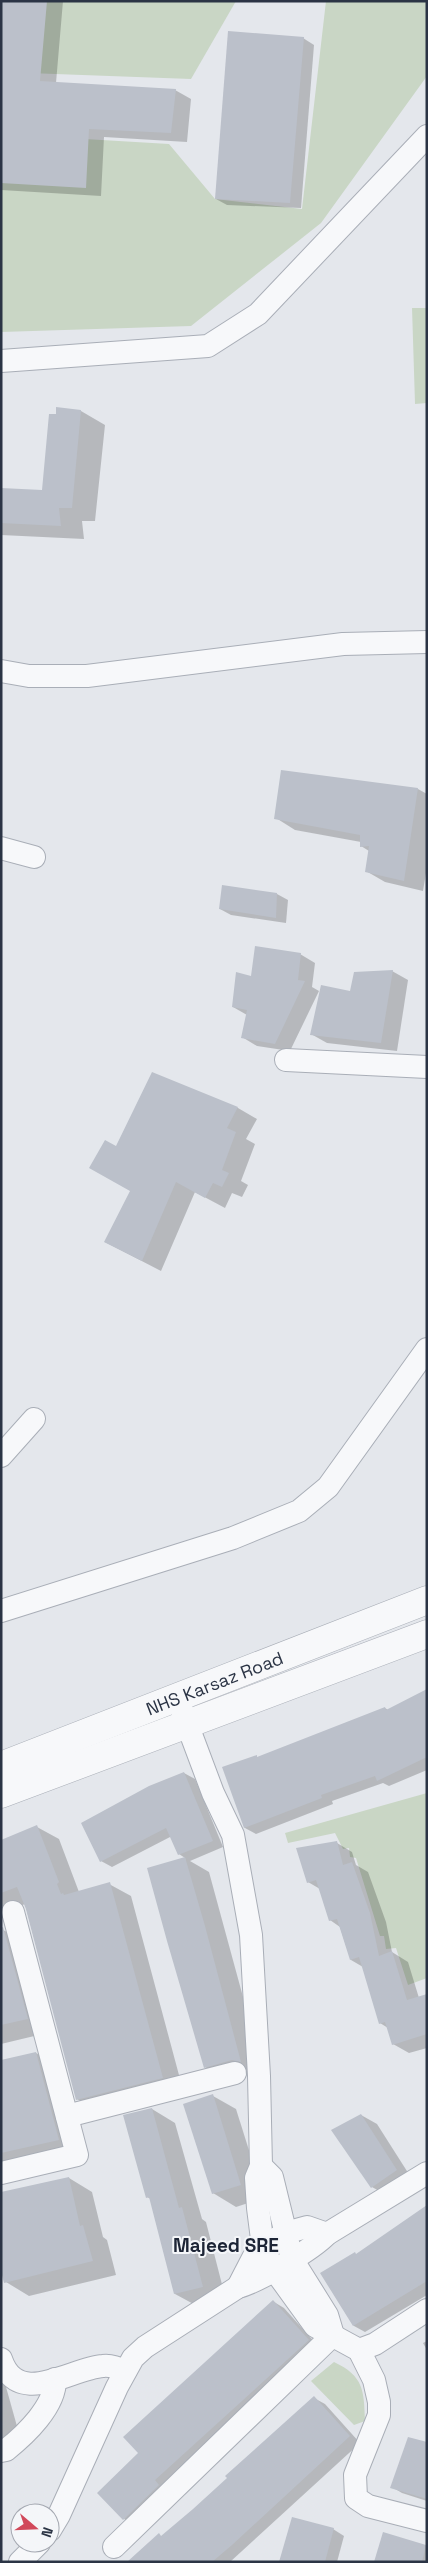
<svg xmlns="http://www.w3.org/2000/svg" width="428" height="2563" font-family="'Space Grotesk',sans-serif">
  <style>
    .green { fill: #c9d6c5 }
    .shadow { fill: #0003 }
    .building { fill: #bbc0ca }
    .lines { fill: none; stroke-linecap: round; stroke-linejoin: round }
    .minor-casing { stroke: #a9aeb7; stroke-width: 24 }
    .tertiary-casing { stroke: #a9aeb7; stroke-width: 29 }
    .minor { stroke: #f7f8fa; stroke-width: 22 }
    .tertiary { stroke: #f7f8fa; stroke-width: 28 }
    .labels { text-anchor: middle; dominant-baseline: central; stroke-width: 4; stroke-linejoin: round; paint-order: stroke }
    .street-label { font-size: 18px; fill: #2b3445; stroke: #f4f6f9 }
    .neighbourhood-label { font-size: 19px; font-weight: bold; fill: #1d2536; stroke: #f4f6f9 }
  </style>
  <rect width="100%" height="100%" fill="#e4e7ec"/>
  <g class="green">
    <polygon points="1,1 236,1 191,79 1,72"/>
    <polygon points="326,1 427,1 427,76 321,223 191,326 1,332 1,134 169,144 215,199 302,209"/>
    <polygon points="412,308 427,308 427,403 415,404"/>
    <polygon points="427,1793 427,1978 408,1985 396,1948 386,1949 384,1936 380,1936 356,1858 350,1857 349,1848 343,1849 335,1833 288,1843 285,1833"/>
    <path d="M 334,2362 C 364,2376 364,2391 365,2421 L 354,2425 L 311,2381 Z"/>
  </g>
  <g class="shadow">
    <polygon points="1,1 63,1 56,83 175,90 191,99 187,142 104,137 101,196 1,190"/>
    <polygon points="303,38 314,45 301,208 227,205 216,199"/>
    <polygon points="57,409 81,411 105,425 95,521 82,521 84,539 1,535 1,489 44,491"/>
    <polygon points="418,789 427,794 427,867 423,891 385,882 366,871 369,851 361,846 361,842 295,830 276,818"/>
    <polygon points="277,894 288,900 286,923 231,915 220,909"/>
    <polygon points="300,954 315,963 312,987 319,991 290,1051 257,1046 242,1037 247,1015 233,1007 252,977"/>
    <polygon points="392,971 408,980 397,1051 327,1043 311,1034 351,992"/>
    <polygon points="153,1074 238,1108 257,1119 246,1139 255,1144 241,1181 248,1185 242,1197 232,1193 225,1208 195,1192 161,1271 105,1242 132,1191"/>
    <polygon points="427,1690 427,1770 389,1786 383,1783 332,1801 333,1804 256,1834 245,1828 224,1768 259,1758 385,1708 388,1710"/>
    <polygon points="184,1773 195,1779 223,1847 190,1861 209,1872 264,2074 256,2073 228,2080 205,2067 185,1858 179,1854 172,1836 112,1867 101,1861"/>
    <polygon points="37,1827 59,1839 79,1892 109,1884 131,1896 183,2090 99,2112 77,2099 25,1904 7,1911 1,1907 1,1841"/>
    <polygon points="337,1843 352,1852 356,1865 368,1872 386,1922 392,1952 408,1962 419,1998 427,1995 427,2048 409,2053 393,2044 388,2028 380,2023 363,1967 351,1960 340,1927 330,1920 320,1889 308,1882"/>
    <polygon points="1,1929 27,1942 51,2032 1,2044"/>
    <polygon points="36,2053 60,2067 82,2153 1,2172 1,2062"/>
    <polygon points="213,2096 236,2109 264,2198 236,2207 213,2193"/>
    <polygon points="152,2109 175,2123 202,2219 206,2222 226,2300 199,2307 175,2294 151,2199 147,2197"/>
    <polygon points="361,2115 377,2124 412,2179 388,2196 372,2187"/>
    <polygon points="69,2178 92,2192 103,2237 107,2240 116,2275 29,2296 6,2282"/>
    <polygon points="427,2206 427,2295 365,2332 354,2326 322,2274 357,2255"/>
    <polygon points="274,2302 284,2308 319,2347 135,2525 124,2519 139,2453"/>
    <polygon points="427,2341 427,2350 423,2343"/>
    <polygon points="1,2369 20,2437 1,2442"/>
    <polygon points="314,2398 325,2404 360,2443 230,2562 139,2562 159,2535 162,2537 194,2510"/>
    <polygon points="427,2443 427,2501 402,2493 392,2487"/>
    <polygon points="333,2529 344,2536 337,2562 281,2562"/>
    <polygon points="384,2534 427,2546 427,2562 376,2562"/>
  </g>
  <g class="building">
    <polygon points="1,1 47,1 40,81 176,89 171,133 89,129 86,188 1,183"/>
    <polygon points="228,31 304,37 290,203 215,199"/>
    <polygon points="56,407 81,410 72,508 59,508 61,526 1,523 1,488 42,490 49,414 56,414"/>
    <polygon points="281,770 418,788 404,881 365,872 369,846 360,847 360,835 274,819"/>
    <polygon points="222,885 277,893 276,918 219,909"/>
    <polygon points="255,946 301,953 298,980 305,981 275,1044 241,1038 247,1010 232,1007 236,972 251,976"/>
    <polygon points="393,970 381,1043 310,1035 321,985 350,991 354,972"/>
    <polygon points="152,1072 238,1107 227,1128 236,1132 222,1170 229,1173 222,1187 213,1183 205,1198 176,1182 142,1261 104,1242 130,1191 89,1168 105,1140 116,1146"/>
    <polygon points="427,1689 427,1757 377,1781 375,1776 321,1795 322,1798 244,1828 222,1767 257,1755 257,1757 385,1707 386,1710"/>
    <polygon points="184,1772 213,1841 178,1855 166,1828 100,1862 81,1823 149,1786"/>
    <polygon points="37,1825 59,1882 57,1884 61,1894 63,1893 64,1895 110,1882 163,2078 76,2100 26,1909 17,1887 1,1893 1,1840"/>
    <polygon points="337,1841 343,1865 352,1862 370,1913 379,1956 392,1951 407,2000 427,1994 427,2034 392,2045 385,2022 379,2024 359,1957 350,1960 337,1919 329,1921 316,1880 307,1883 296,1848"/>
    <polygon points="185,1857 205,1926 241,2062 232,2060 204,2068 167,1941 147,1868"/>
    <polygon points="3,1927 28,2019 1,2025 1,1928"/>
    <polygon points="36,2052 59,2140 1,2153 1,2060"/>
    <polygon points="213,2094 241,2185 212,2194 183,2104"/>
    <polygon points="152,2108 179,2208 182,2207 203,2287 174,2294 149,2197 146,2198 123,2115"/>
    <polygon points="361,2114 397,2170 371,2188 331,2130"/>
    <polygon points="69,2177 80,2226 83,2225 93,2261 4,2283 1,2271 1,2192"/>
    <polygon points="427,2205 427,2281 353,2326 320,2273 355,2252 356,2254"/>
    <polygon points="273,2300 309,2340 155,2480 159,2485 123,2520 97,2493 138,2453 123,2437"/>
    <polygon points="314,2396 350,2436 232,2545 212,2562 127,2562 159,2533 161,2536 193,2509 227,2478 225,2476"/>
    <polygon points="408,2437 427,2442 427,2499 390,2488"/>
    <polygon points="292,2517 334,2528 325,2562 279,2562"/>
    <polygon points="383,2532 426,2545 422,2562 374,2562"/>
  </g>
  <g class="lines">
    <defs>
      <g id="minor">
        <polyline points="1,361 208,346 258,314 427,136"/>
        <polyline points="1,671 29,676 87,676 343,644 427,642"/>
        <polyline points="1,848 34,857"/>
        <polyline points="286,1060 427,1067"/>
        <polyline points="1,1456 34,1419"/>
        <polyline points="1,1611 233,1538 299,1511 328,1487 427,1349"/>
        <polyline points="177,1697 213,1793 233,1835 251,1935 259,2076 261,2166 256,2178 258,2208 263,2247 273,2268 315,2326 359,2350 374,2380 379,2402 379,2415 355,2475 356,2498 368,2506 427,2521"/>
        <polyline points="67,2116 235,2073"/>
        <polyline points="261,2166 272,2177 292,2259 327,2315 333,2335"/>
        <polyline points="1,2173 77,2155 13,1912"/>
        <polyline points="238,2287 253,2258 263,2247 285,2233 307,2227 327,2234"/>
        <polyline points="359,2350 375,2344 427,2310"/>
        <path d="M 1,2359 C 18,2409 71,2368 103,2366 C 111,2365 118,2368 125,2371"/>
        <path d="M 1,2451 L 6,2450 C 25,2435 56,2406 55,2379"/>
        <path d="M 50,2530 L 59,2515 L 117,2387 L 133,2358 L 145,2347 L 238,2287 C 258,2282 313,2249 327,2234 L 427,2173"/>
        <polyline points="114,2547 333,2335"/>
        <polyline points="20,2562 39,2543"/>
      </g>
      <g id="tertiary">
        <path id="s1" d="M 1,1766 L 427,1600"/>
        <polyline points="1,1794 427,1634"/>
      </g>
    </defs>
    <use href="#minor" class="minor-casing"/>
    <use href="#tertiary" class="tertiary-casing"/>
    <use href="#minor" class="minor"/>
    <use href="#tertiary" class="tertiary"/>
  </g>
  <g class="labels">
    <g class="street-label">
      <text stroke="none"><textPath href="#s1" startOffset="229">NHS Karsaz Road</textPath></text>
    </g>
    <g class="neighbourhood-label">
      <text x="226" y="2245">Majeed SRE</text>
    </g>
  </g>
  <rect width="428" height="2563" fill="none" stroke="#2b3445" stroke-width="5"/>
  <g transform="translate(35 2528) rotate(109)"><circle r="24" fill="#f4f6f9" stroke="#a4a8b1"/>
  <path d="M0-4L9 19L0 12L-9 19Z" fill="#d1495b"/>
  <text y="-8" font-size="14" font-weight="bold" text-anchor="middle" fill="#2b3445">N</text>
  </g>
</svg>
